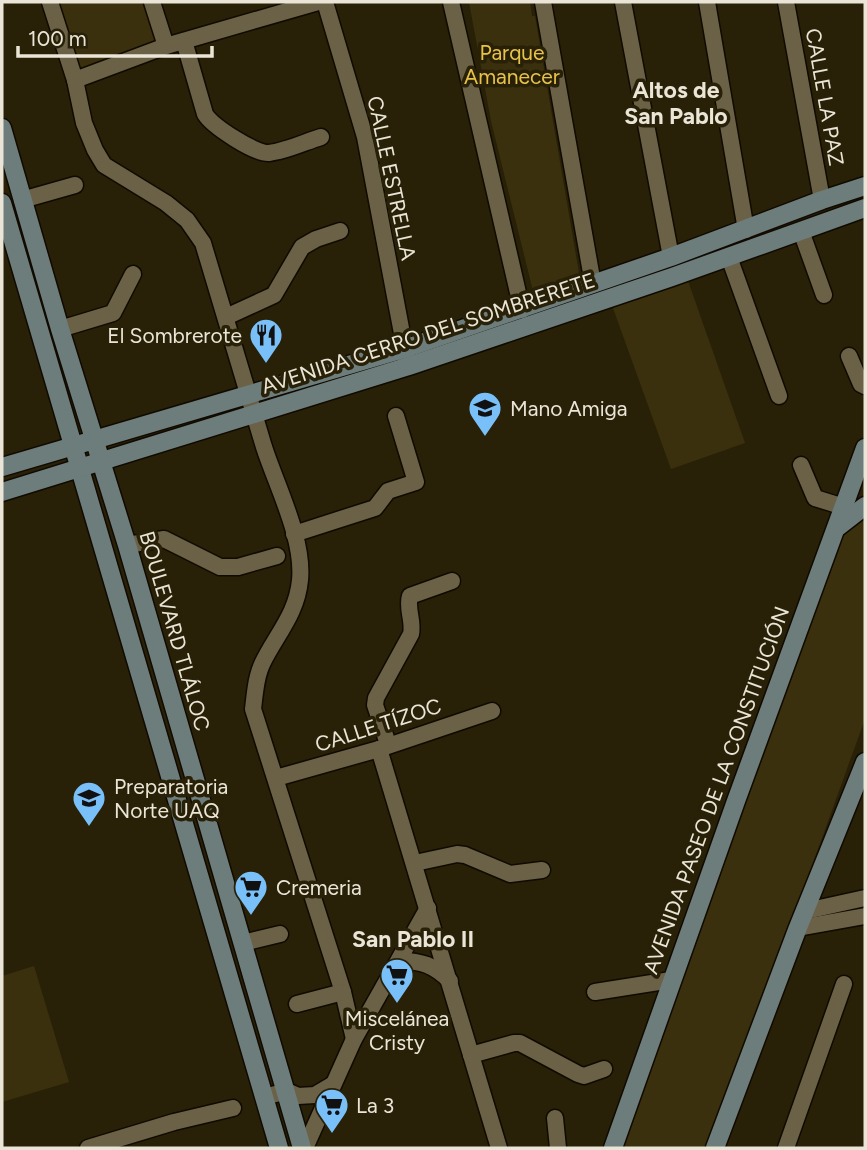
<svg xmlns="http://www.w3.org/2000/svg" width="867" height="1150" font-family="Figtree,sans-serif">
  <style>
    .green { fill: #3b300d }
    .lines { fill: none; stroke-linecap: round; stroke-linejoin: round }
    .street-casing { stroke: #110a00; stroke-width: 19 }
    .secondary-casing { stroke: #110a00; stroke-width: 21 }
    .street { stroke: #6a6147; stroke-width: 16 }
    .secondary { stroke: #6d7d7c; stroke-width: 18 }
    .labels { text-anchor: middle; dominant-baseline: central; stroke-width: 7; stroke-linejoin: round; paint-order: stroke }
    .park-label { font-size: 21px; fill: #e8c348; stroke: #282108 }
    .street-label { font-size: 21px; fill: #eae5d6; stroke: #282108 }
    .poi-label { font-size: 21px; fill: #eae5d6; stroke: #282108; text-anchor: start }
    .neighbourhood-label { font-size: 23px; font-weight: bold; fill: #eae5d6; stroke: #282108 }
  </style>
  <rect width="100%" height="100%" fill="#282108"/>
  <g class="green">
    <polygon points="58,2 145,2 157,42 79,72"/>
    <polygon points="469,2 530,2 532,16 535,16 579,273 533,291 491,121"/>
    <polygon points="688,281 745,443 671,469 613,308"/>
    <polygon points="865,515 865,719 710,1148 623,1148 841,537 851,524"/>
    <polygon points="34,966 69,1082 2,1102 2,976"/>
  </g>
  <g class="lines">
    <defs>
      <g id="street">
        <path d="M 50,2 L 75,80 L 84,123 L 95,150 L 104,165 L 166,203 L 187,220 L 203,243 C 224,311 243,379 264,447 C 277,487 304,539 300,580 C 297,613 277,634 263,662 C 256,676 255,693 253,709 L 343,992 L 354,1039"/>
        <polyline points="152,2 166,46"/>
        <polyline points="325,2 365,137 407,360"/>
        <polyline points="451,2 522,310"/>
        <polyline points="543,2 593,284"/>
        <polyline points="623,2 671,257"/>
        <polyline points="707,2 746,230"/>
        <polyline points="786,2 822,200"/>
        <path d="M 184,41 L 205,114 C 212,126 255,154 269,153 C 286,151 305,142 321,137"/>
        <polyline points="75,80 166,46 318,2"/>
        <polyline points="22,200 75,185"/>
        <polyline points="801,231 824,295"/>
        <polyline points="729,257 779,396"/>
        <polyline points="226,317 274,295 302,247 316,239 340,231"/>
        <polyline points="60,329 113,313 133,274"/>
        <polyline points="849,356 861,384 865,386"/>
        <polyline points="801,465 815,498 844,507"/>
        <polyline points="294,534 375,508 388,491 416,482 396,416"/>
        <polyline points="127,545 164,539 220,567 238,567 277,556"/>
        <path d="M 388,744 L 375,705 L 376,698 L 411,634 C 414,621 406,608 410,596 L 452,581"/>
        <polyline points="379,749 499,1148"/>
        <polyline points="276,778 379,749 492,711"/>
        <polyline points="415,863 457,854 465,855 510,874 542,870"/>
        <polyline points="806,911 865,898"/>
        <polyline points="798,928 865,916"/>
        <polyline points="243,943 280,934"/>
        <path d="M 399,961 C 421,960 435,966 450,981"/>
        <polyline points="595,992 671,980"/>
        <polyline points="297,1004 343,992"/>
        <polyline points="471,1055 514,1043 520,1043 578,1074 584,1076 604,1069"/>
        <polyline points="264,1097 287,1091 298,1096 315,1095 332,1085"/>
        <polyline points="555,1118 558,1148"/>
        <polyline points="88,1148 174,1122 233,1108"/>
        <polyline points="305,1148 354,1039 428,908"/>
        <polyline points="786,1148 844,984"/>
      </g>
      <g id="secondary">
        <polyline points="2,128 60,329 127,545 302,1148"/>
        <polyline points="2,203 279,1148"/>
        <polyline points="2,467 410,347 671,257 822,200 865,186"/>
        <polyline points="2,492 409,366 672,277 865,208"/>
        <polyline points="838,527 865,506"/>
        <polyline points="613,1148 736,801 865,448"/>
        <polyline points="715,1148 797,930 865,762"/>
      </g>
    </defs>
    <use href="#street" class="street-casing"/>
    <use href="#secondary" class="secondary-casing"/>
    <use href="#street" class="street"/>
    <use href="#secondary" class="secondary"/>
  </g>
  <defs>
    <symbol id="restaurant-pin" viewBox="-11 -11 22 30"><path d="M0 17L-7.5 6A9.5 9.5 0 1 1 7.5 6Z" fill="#79bff8" stroke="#282108"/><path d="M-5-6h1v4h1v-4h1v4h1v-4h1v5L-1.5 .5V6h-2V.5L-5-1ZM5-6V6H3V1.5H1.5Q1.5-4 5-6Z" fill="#111"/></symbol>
    <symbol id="school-pin" viewBox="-11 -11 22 30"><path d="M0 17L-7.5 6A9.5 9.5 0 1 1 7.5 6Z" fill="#79bff8" stroke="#282108"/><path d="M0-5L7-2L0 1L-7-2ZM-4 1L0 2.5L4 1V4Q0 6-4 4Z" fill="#111"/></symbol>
    <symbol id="university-pin" viewBox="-11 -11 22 30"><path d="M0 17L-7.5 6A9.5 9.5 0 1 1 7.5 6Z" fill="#79bff8" stroke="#282108"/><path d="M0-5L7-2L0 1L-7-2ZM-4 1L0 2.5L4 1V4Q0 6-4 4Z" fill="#111"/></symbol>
    <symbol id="supermarket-pin" viewBox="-11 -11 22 30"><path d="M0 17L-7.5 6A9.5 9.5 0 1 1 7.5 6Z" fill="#79bff8" stroke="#282108"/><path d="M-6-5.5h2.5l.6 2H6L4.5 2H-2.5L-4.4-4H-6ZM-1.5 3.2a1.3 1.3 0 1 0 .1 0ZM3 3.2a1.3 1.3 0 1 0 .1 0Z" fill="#111"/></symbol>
  </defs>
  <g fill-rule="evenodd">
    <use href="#restaurant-pin" x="247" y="316" width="38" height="52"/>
    <use href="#school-pin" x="466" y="389" width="38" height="52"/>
    <use href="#university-pin" x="70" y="779" width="38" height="52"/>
    <use href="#supermarket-pin" x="232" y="868" width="38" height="52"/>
    <use href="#supermarket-pin" x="378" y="956" width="38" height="52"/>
    <use href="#supermarket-pin" x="313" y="1086" width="38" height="52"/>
  </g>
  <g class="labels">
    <g class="park-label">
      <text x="512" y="52">Parque<tspan x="512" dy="24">Amanecer</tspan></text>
    </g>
    <g class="street-label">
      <text transform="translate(825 97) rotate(80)">CALLE LA PAZ</text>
      <text transform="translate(392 178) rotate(78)">CALLE ESTRELLA</text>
      <text transform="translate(428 333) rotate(-18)">AVENIDA CERRO DEL SOMBRERETE</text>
      <text transform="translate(175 631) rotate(74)">BOULEVARD TLÁLOC</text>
      <text transform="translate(378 725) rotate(-18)">CALLE TÍZOC</text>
      <text transform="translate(716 790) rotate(-70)">AVENIDA PASEO DE LA CONSTITUCIÓN</text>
    </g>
    <g class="poi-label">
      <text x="242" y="335" text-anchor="end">El Sombrerote</text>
      <text x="510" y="408">Mano Amiga</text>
      <text x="114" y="786">Preparatoria<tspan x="114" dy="24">Norte UAQ</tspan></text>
      <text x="276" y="887">Cremeria</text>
      <text x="397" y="1018" text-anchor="middle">Miscelánea<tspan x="397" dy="24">Cristy</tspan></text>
      <text x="356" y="1105">La 3</text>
    </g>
    <g class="neighbourhood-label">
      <text x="676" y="90">Altos de<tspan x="676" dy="26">San Pablo</tspan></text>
      <text x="413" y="939">San Pablo II</text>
    </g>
  </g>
  <rect width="867" height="1150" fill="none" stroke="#eae5d6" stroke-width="7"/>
  <path d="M18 46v10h194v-10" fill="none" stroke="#eae5d6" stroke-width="3.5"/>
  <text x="28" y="46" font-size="21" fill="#eae5d6" stroke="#282108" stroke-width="5" paint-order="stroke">100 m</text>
</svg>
